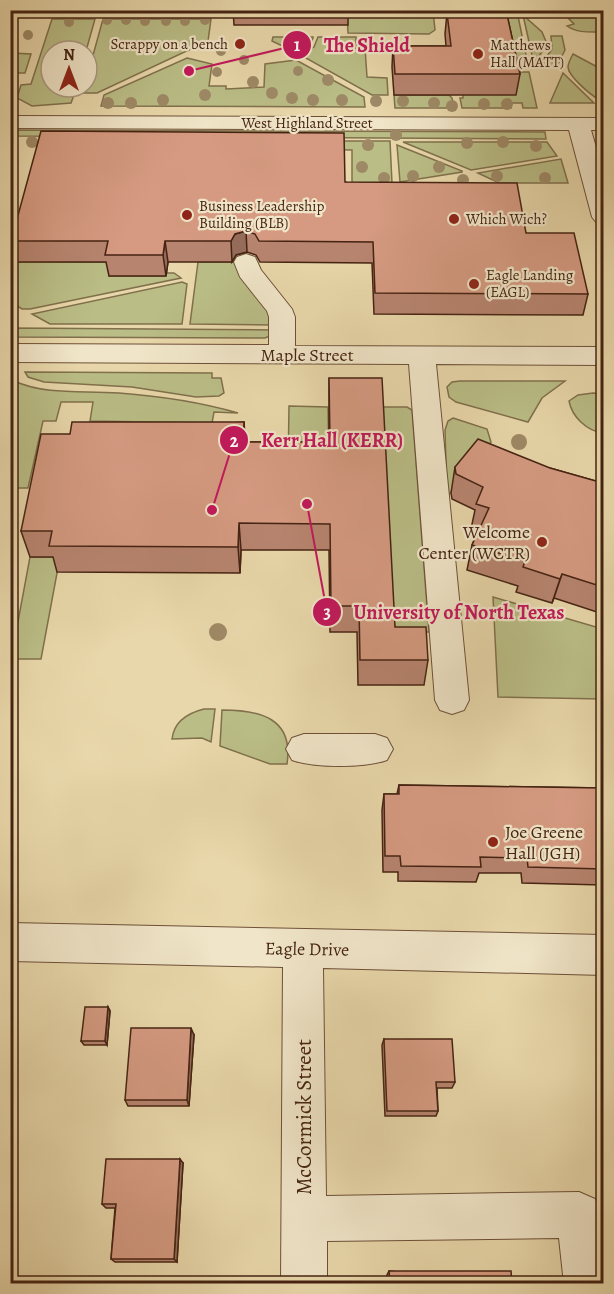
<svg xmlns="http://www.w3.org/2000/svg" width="614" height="1294" font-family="Alegreya,serif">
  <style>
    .green { fill: #babd86; stroke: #80704c; stroke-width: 1.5 }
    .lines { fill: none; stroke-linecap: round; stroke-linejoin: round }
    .minor-casing { stroke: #6e5038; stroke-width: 2 }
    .minor { fill: #f0e5c8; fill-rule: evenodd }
    .tree { fill: #9e8966 }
    .wall { fill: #b7846f; stroke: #452312; stroke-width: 1.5 }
    .shaded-wall { fill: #956c5a; stroke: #452312; stroke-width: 1.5 }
    .building { fill: #d59a81; stroke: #452312; stroke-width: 1.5 }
    .poi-dot { fill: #8f2418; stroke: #f0e5c8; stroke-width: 2 }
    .labels { text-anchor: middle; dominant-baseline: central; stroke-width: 4.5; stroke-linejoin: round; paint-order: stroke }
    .far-poi-label { font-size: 15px; fill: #452312; stroke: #f0e5c8; text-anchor: start }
    .far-street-label { font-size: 15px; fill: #452312; stroke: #f0e5c8 }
    .street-label { font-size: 18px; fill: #452312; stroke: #f0e5c8 }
    .poi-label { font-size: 18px; fill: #452312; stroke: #f0e5c8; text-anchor: end }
    .near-street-label { font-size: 21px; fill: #452312; stroke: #f0e5c8 }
    .leader { fill: none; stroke: #c2185b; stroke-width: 2 }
    .callout-dot { fill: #c2185b; stroke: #f0e5c8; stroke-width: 2 }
    .mark-label { font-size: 18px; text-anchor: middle; font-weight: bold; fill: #fff }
    .callout-label { font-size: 20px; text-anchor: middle; font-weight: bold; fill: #c2185b; stroke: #f0e5c8; stroke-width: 4.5; stroke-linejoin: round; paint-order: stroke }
  </style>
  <rect width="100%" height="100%" fill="#e8d7aa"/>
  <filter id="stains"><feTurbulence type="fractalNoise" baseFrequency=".00333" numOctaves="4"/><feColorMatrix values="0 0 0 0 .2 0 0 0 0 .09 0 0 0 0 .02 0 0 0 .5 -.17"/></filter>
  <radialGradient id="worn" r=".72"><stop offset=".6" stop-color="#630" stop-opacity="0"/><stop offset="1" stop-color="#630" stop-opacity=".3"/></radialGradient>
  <g class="green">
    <polygon points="347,11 433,11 435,30 429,34 348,33"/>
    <polygon points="499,11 517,11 528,65 510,65"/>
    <path d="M 561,11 L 593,11 L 603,21 L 603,26 L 599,26 L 601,32 C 589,32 577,33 567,26 L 574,24 Z"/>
    <polygon points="523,15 542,32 547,44 534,64"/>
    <polygon points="52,19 95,19 86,51 51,51 51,87 77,87 71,103 32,106 17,98 21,85 31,84"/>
    <polygon points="103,19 211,19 208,41 97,93 83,93 85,87 87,87 87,77"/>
    <polygon points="551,36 562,36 565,50 557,66 540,66 552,49"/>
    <polygon points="273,37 313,37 313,38 309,46 297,53 272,41"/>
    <polygon points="318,37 356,37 356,48 365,48 367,77 387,78 388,95 372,95 304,57 302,54 314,47"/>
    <polygon points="11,53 31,54 25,73 11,73"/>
    <path d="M 573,54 L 603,70 L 603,98 L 598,99 C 591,95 568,76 568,67 C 568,63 571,58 573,54 Z"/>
    <polygon points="187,58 212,64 209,86 226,86 226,89 264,87 265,64 296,60 364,97 365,107 101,106 104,95"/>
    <polygon points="512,72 529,72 537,108 523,108 522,103 511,103 511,108 462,108 460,98 463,98 463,95"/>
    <polygon points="563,73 594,103 550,103"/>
    <polygon points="394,95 449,95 452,98 454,108 395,108"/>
    <polygon points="10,130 545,132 546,139 11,136"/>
    <polygon points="288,141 390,141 392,183 352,183 352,150 288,149"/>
    <polygon points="403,142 547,142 557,156 471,170"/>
    <polygon points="397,145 462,171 462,172 400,182"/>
    <polygon points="561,159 568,183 499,183 478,173"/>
    <polygon points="10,233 24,234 17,262 112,262 109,276 165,276 166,273 174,273 181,278 30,309 22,309 11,302"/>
    <polygon points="198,262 236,262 272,312 273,325 190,324"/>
    <polygon points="182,282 187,284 182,324 50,324 32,314"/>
    <polygon points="11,328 273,330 272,335 265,338 11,337"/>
    <polygon points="25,372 212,373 212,378 221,378 224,393 219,396 196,397 132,387 44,382 28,377"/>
    <path d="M 14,381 C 48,396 84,390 119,393 C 159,396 200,402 238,413 L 214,412 L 212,423 L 90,421 L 93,402 L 61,402 L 56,421 L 43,421 L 28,488 L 11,488 L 10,397 Z"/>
    <polygon points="460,381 565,381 542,398 528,422 456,402 449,397 447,387 452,382"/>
    <path d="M 593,393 L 603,394 L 603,433 C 587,431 572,417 569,401 L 578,395 Z"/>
    <polygon points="289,406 328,407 329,470 288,470"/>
    <polygon points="380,407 407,407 412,410 429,632 391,632"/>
    <polygon points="453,418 487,429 491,442 447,497 445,430 448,421"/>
    <polygon points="30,557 60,557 41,659 11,659"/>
    <polygon points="493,597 603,629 603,699 498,697"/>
    <path d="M 204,709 L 215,709 L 211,742 L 202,738 L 172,739 C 174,721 188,713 204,709 Z"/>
    <path d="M 222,710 C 260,710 294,718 287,764 L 270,764 L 220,746 Z"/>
  </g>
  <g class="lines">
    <defs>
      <g id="minor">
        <polygon points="10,116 604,118 604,130 591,130 604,175 604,224 596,222 592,217 569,130 10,128"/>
        <polygon points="246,254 255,257 261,270 292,309 295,317 295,346 604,347 604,365 436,364 469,700 464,710 452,714 440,710 435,700 409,364 10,362 10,344 269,345 269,317 267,311 240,277 234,262 237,257"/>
        <path d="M 304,734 L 375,734 L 387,738 L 393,749 L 387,760 C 365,768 314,768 292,760 L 286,749 L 292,738 Z"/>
        <polygon points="10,923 604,935 604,975 323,968 326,1196 579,1192 595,1199 602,1215 604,1229 604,1284 564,1284 559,1238 327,1241 327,1284 281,1284 283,967 10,961"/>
      </g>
    </defs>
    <use href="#minor" class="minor-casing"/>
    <use href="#minor" class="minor"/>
  </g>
  <g class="tree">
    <circle cx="107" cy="20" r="5"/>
    <circle cx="126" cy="20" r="5"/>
    <circle cx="205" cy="20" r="5"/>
    <circle cx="145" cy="21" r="5"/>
    <circle cx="166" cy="21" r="5"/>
    <circle cx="185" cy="21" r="5"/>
    <circle cx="69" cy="22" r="5"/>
    <circle cx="28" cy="35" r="5"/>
    <circle cx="287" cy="41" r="5"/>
    <circle cx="221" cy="51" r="5"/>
    <circle cx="244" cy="60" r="5"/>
    <circle cx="298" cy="71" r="5"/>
    <circle cx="217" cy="72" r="5"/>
    <circle cx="328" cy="80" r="6"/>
    <circle cx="253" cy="82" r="6"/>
    <circle cx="272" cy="93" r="6"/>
    <circle cx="205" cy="95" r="6"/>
    <circle cx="292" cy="98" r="6"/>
    <circle cx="163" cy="100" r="6"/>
    <circle cx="313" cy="100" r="6"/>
    <circle cx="342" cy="100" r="6"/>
    <circle cx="376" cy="101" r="6"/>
    <circle cx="403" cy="101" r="6"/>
    <circle cx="108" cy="103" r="6"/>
    <circle cx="131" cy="103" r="6"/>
    <circle cx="434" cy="103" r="6"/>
    <circle cx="484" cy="104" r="6"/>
    <circle cx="507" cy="104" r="6"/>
    <circle cx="452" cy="106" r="6"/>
    <circle cx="396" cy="135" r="6"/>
    <circle cx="32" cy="142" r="6"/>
    <circle cx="503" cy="142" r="6"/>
    <circle cx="467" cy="143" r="6"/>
    <circle cx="368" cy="145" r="6"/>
    <circle cx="536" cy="146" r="6"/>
    <circle cx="362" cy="167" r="6"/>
    <circle cx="439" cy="167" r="6"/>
    <circle cx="413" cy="176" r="6"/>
    <circle cx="497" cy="176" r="6"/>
    <circle cx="384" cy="178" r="6"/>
    <circle cx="545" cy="178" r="6"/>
    <circle cx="463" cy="180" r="6"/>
    <circle cx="519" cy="442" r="8"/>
    <circle cx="218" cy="632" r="9"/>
  </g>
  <g class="wall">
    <polygon points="233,10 348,10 348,25 234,25"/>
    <polygon points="450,10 506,10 520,74 516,95 394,95 392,67 393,46 446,46 445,34 447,13 450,13"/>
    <polygon points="345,182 526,233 588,294 583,315 374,314 372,263 260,262 256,255 247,252 236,255 232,262 168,262 166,276 109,276 106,262 16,262 11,241"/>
    <polygon points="329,378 395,627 428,660 424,685 358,685 357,632 330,632 329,550 241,550 240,573 57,572 53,557 30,557 21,531 70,434 244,422 245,442 329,442"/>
    <polygon points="455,467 550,468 603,483 603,614 554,598 552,603 516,592 518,586 467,570 472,545 478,531 471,529 475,510 452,499 451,493"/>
    <polygon points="399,785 603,788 603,885 522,883 521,873 479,873 476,882 398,881 398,872 383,872 382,810 384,794 397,794"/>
    <polygon points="108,1007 110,1011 107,1045 84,1045 81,1041"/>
    <polygon points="194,1035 189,1106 128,1106 125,1100"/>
    <polygon points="384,1039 455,1082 452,1088 437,1088 438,1111 436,1116 385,1116 382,1045"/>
    <polygon points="183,1163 177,1262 115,1262 111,1259 115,1208 106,1208 102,1204"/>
    <polygon points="389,1271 512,1284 387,1284 387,1275"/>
  </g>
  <g class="shaded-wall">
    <polygon points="246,231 247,252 236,255 232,262 231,241 235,234"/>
    <polygon points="165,241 168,262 166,276 163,255"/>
    <polygon points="244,422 246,450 243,442"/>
    <polygon points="239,523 241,550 240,573 238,547"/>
    <polygon points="562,574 554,598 552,603 560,579"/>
    <polygon points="108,1007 110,1011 107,1045 105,1041"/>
    <polygon points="191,1028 194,1035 189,1106 187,1100"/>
    <polygon points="180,1159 183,1163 177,1262 174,1259"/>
  </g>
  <g class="building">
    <polygon points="455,10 506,10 520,74 395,74 393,46 451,46 447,13 455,13"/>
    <polygon points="41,131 344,133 345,182 517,183 526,233 574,233 588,294 375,293 373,242 259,241 255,234 246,231 235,234 231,241 165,241 163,255 105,255 108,241 11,241"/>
    <polygon points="329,378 382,378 395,627 426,627 428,660 360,660 359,606 331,606 330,524 239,523 238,547 49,546 52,531 21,531 41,434 70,434 72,422 244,422 243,442 330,442"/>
    <polygon points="478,439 550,468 603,483 603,587 562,574 560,579 523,567 525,561 472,545 489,508 476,504 483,487 456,474 455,467"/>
    <polygon points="399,785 603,788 603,869 528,867 527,858 480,857 481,867 401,866 400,856 385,856 384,794 399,794"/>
    <polygon points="85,1007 108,1007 105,1041 81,1041"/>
    <polygon points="131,1028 191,1028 187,1100 125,1100"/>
    <polygon points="384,1039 452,1039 455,1082 436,1082 438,1111 387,1111"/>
    <polygon points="106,1159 180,1159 174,1259 111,1259 116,1204 102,1204"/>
    <polygon points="389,1271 511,1271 512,1284 390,1284"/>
  </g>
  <g class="poi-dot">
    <circle cx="240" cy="44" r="6"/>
    <circle cx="478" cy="54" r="6"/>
    <circle cx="187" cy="215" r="6"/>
    <circle cx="454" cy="219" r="6"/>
    <circle cx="474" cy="284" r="6"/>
    <circle cx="542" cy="542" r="6"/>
    <circle cx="493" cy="842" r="6"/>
  </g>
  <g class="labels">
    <g class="far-poi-label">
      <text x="228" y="44" text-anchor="end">Scrappy on a bench</text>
      <text x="490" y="45">Matthews<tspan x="490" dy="17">Hall (MATT)</tspan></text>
      <text x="199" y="206">Business Leadership<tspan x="199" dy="17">Building (BLB)</tspan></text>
      <text x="466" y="219">Which Wich?</text>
      <text x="486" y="275">Eagle Landing<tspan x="486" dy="17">(EAGL)</tspan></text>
    </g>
    <g class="far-street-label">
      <text x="307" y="123">West Highland Street</text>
    </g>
    <g class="street-label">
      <text x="307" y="355">Maple Street</text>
      <text transform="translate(307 949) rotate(1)">Eagle Drive</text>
    </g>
    <g class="poi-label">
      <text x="530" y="532">Welcome<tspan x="530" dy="21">Center (WCTR)</tspan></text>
      <text x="505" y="832" text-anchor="start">Joe Greene<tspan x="505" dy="21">Hall (JGH)</tspan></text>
    </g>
    <g class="near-street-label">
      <text transform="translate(304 1117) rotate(-90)">McCormick Street</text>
    </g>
  </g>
  <path class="leader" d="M189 71L297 45M212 510L234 440M307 504L327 612"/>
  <g class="callout-dot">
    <circle cx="189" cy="71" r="6"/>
    <circle cx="212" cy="510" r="6"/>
    <circle cx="307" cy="504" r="6"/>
    <circle cx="297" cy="45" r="15"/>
    <circle cx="234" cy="440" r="15"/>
    <circle cx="327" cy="612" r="15"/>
  </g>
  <g class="mark-label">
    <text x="297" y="51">1</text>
    <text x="234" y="447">2</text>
    <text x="327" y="618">3</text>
  </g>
  <g class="callout-label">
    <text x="367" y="52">The Shield</text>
    <text x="332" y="447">Kerr Hall (KERR)</text>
    <text x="459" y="619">University of North Texas</text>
  </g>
  <rect width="614" height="1294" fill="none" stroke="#e8d7aa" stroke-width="36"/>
  <rect x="12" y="12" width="590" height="1270" fill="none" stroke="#452312" stroke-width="3"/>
  <rect x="18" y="18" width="578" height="1258" fill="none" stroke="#452312" stroke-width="1.5"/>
  <g transform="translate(69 69)"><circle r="28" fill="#f0e5c8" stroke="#ac977f" stroke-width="1.5"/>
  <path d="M0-4.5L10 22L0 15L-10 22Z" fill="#8f2418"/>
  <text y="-9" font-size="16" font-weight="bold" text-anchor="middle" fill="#452312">N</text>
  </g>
  <rect width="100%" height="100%" filter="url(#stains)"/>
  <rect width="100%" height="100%" fill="url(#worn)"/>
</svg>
